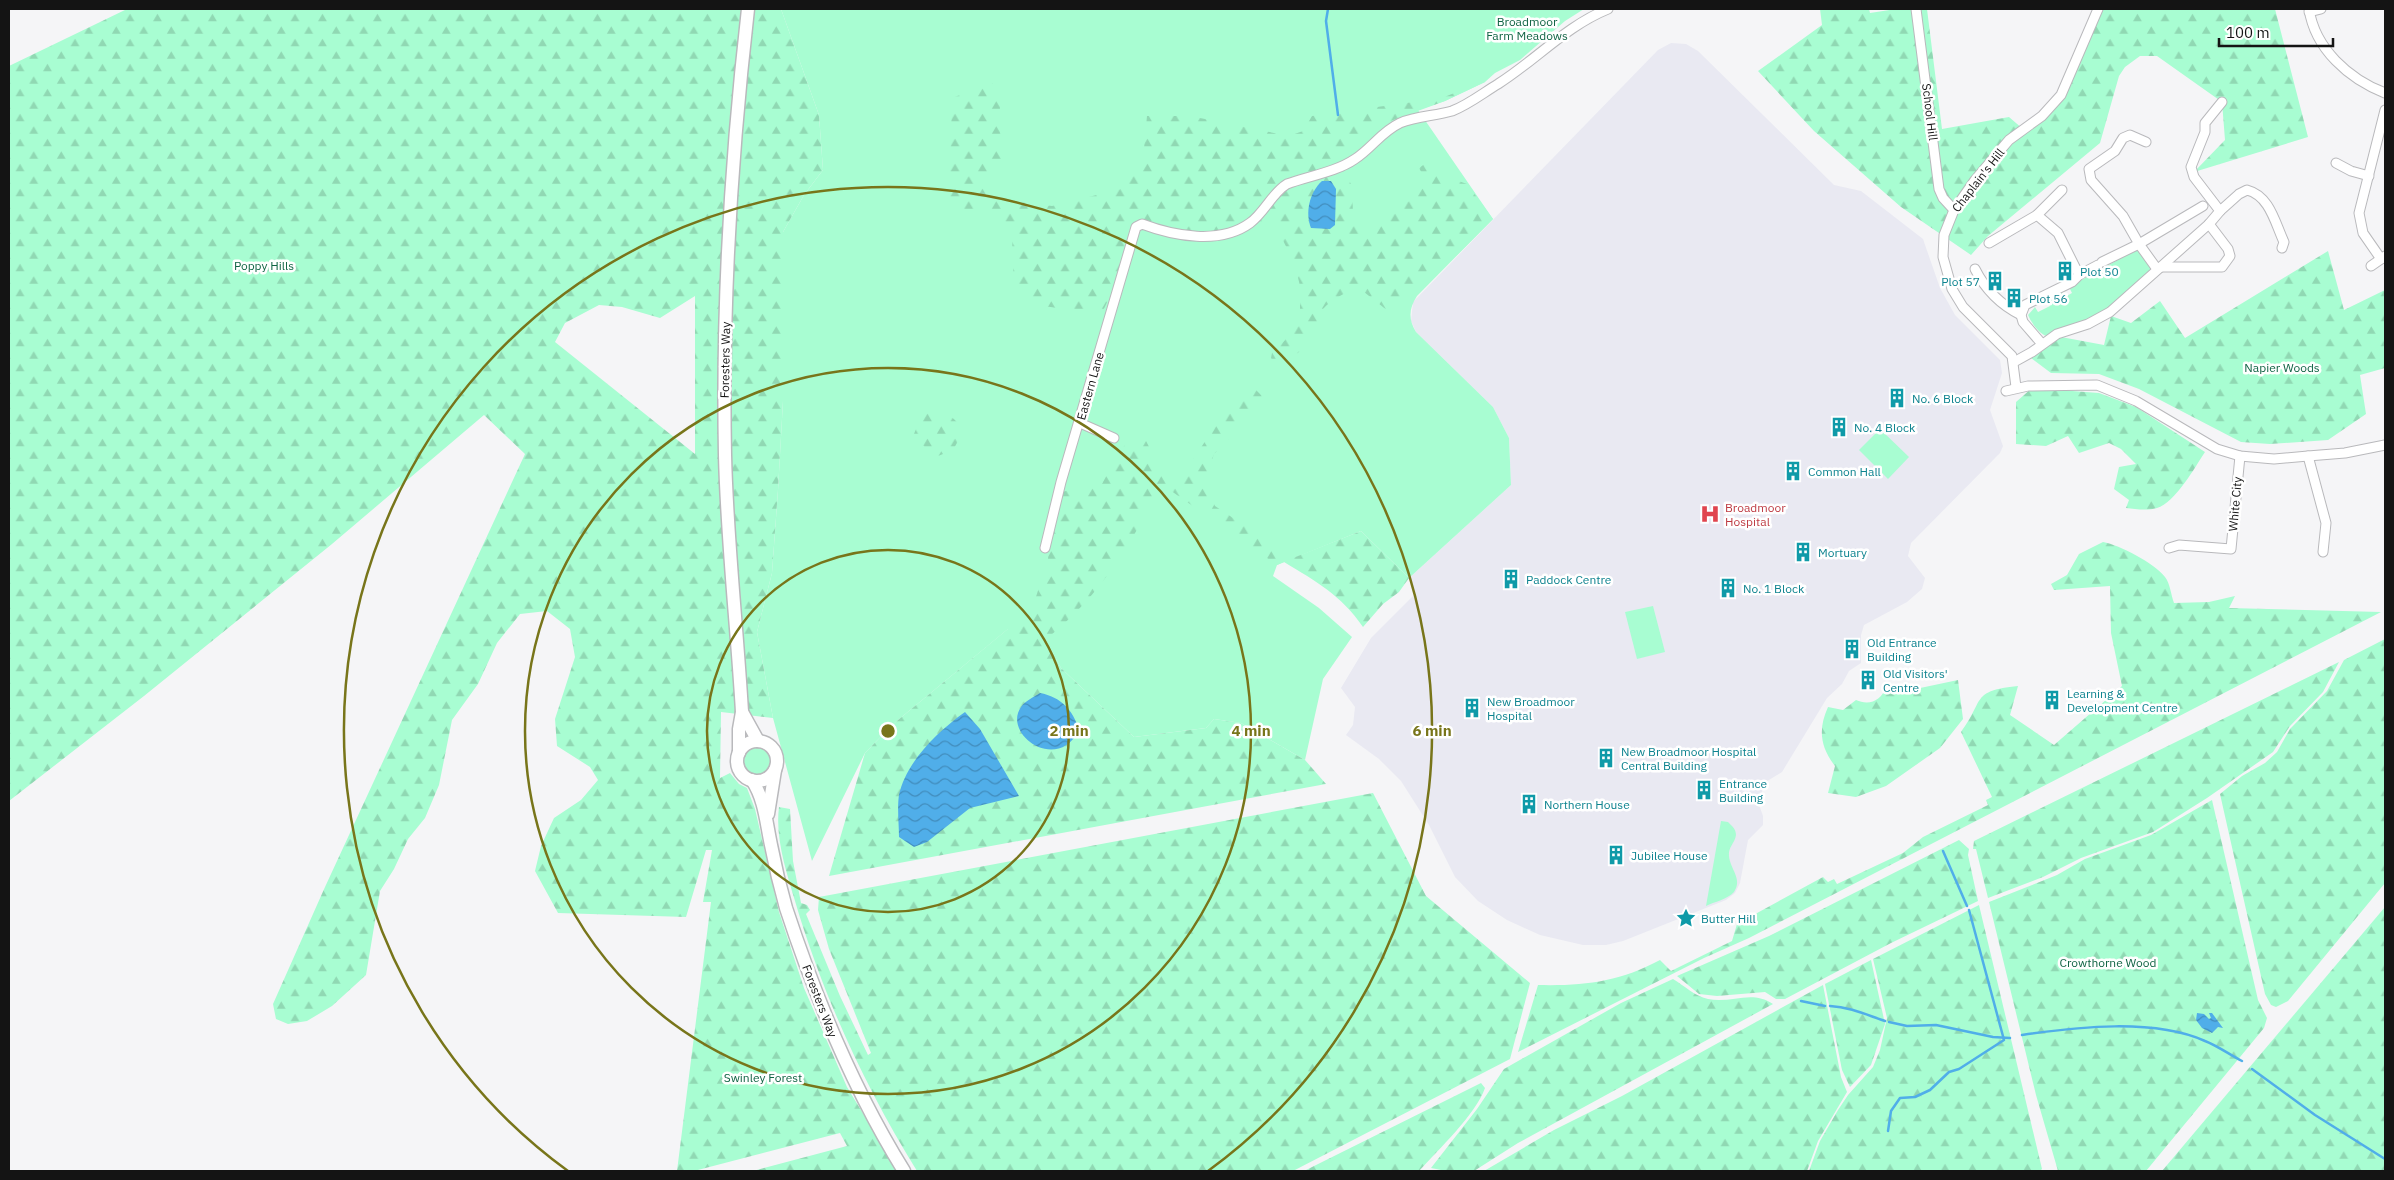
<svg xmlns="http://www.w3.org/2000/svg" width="2394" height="1180" font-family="'IBM Plex Sans',sans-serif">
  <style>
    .built { fill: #e9e9f2 }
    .green { fill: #a8fdd2 }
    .forest { fill: url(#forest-firs); fill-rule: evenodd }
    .water { fill: url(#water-waves) }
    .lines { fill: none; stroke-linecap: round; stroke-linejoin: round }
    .stream { stroke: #50aee9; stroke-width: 2.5 }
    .minor-casing { stroke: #b9b9bc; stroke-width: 11 }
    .primary-casing { stroke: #b9b9bc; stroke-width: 15 }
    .minor { stroke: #fff; stroke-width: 9 }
    .primary { stroke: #fff; stroke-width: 12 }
    .ring { fill: none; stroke: #78751a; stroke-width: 2.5 }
    .labels { text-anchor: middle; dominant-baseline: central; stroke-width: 5; stroke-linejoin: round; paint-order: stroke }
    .park-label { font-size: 12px; fill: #0f6343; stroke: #fff }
    .street-label { font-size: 12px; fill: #141414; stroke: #fff }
    .culture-label { font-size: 12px; fill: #0d838f; stroke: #fff; text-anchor: start }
    .health-label { font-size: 12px; fill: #be3a42; stroke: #fff; text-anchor: start }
    .centre { fill: #78751a; stroke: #fff; stroke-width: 2.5 }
    .ring-label { font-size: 15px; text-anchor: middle; font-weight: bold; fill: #78751a; stroke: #fff; stroke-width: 5; stroke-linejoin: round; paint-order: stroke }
  </style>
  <defs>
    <pattern id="forest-firs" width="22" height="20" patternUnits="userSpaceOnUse" patternTransform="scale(1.25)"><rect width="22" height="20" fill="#a8fdd2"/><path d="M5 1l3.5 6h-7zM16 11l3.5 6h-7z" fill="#90d8b3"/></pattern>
    <pattern id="water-waves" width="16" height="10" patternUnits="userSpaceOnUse" patternTransform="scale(1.25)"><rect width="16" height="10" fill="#50aee9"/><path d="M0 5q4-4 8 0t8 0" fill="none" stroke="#418cbc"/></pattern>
  </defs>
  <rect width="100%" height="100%" fill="#f5f5f7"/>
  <polygon class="built" points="1671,43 1686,44 1698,51 1834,185 1861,191 1923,239 1940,288 1955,315 2000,360 2002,373 1990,410 2003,446 2000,453 1911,543 1908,556 1925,578 1922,589 1907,602 1864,625 1861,635 1861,663 1849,671 1842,684 1827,698 1782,772 1764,783 1759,805 1763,816 1763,825 1748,840 1740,883 1735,893 1726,900 1623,941 1606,945 1583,945 1540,935 1507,920 1478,901 1455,877 1429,825 1401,781 1379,759 1346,735 1353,725 1355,707 1341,688 1371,638 1415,594 1409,578 1511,485 1509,438 1493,407 1416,332 1411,321 1413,302 1658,50"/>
  <g class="green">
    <path d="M 781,9 L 1584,9 L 1565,21 L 1520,60 L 1495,73 L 1485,82 L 1445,101 L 1418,110 L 1493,219 L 1417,296 C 1409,308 1408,319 1416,332 L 1493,407 L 1509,438 L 1511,485 L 1409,578 L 1361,531 L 1277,565 L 1273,576 L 1319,608 L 1352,637 L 1323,679 L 1305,760 L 1241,723 L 1214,719 L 1206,728 L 1134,737 L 1061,668 L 1046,640 L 1008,629 L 892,725 L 865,753 L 812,861 L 773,718 L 757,632 L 772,573 L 778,490 L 783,401 L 783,232 L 804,195 L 823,170 L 819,115 Z"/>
    <path d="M 2141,247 L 2152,268 C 2135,283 2119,301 2101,313 C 2084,323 2064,325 2047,336 C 2039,334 2031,322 2028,315 L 2035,307 L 2038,312 L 2050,306 L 2046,299 L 2061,291 L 2065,297 L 2072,293 L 2069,287 Z"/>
    <polygon points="1880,429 1909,457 1888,479 1859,450"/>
    <polygon points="1653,606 1665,652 1637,659 1625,612"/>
    <circle cx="758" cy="761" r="14"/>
    <path d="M 1721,821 L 1728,822 C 1732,826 1736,829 1736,835 C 1735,843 1728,847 1729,856 C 1730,869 1743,879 1734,892 C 1728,899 1714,902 1706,906 Z"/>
  </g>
  <g class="forest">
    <path d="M 127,9 L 781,9 L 819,115 L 823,170 L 804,195 L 783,232 L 783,401 L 778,490 L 772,573 L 757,632 L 773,718 L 721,712 L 720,778 L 730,773 L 739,784 L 747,788 L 755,809 L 779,912 L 804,988 L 847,1087 L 898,1171 L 753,1171 L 847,1146 L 840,1133 L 694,1171 L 677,1171 L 711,902 L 703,902 L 712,850 L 706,850 L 686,917 L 558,913 L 535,871 L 541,846 L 554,818 L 581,800 L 598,780 L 590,767 L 557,746 L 555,719 L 575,657 L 570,629 L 547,611 L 520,614 L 497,643 L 478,684 L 452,720 L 439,785 L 425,818 L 408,839 L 394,869 L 380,891 L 366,975 L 332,1006 L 307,1021 L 288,1024 L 276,1019 L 273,1004 L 325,887 L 525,454 L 484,415 L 332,544 L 144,696 L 9,801 L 9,66 ZM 695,296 L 695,454 L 555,342 L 565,323 L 599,305 L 622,307 L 660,318 Z"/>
    <polygon points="1820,9 1869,9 1870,13 1896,9 1927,9 1942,129 2009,117 2023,129 2061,95 2098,9 2275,9 2308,137 2194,172 2225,140 2222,102 2157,56 2140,56 2125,67 2119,76 2100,143 1988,236 1971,255 1901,207 1814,131 1758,71 1822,25"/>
    <path d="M 1481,82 L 1485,82 L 1445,101 L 1385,123 L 1351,150 L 1337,157 L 1352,186 L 1353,214 L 1358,227 L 1366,227 L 1409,201 L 1424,187 L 1423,175 L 1419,168 L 1426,163 L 1436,166 L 1450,178 L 1467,184 L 1493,219 L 1457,255 L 1442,260 L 1426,272 L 1406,292 L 1397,308 L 1388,311 L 1359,288 C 1348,290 1331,300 1323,309 C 1317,317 1317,329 1312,338 C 1306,349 1287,362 1275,364 L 1271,358 L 1272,353 C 1282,344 1296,330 1300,317 C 1300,315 1300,290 1300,287 C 1299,275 1281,227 1269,223 C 1258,220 1245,233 1234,235 C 1211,239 1185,240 1162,236 C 1155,235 1147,230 1140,232 L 1102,313 L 1092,312 C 1072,309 1027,308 1014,293 L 1012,236 L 1009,226 L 997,213 L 961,211 L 949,200 L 952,98 L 991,83 L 1000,88 L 1000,132 L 1006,153 L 990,179 L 990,190 L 1003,200 L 1052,206 L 1125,188 L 1144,148 L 1147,116 L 1190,116 L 1289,136 L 1303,131 L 1312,116 L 1442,98 Z"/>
    <polygon points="2328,251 2344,310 2385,290 2385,368 2360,375 2366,414 2328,440 2270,444 2241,442 2139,389 2099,374 2051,373 2031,358 2061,337 2104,345 2111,316 2131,323 2160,301 2185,338"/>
    <path d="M 1253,387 L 1262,396 L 1251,417 L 1214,454 L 1204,483 L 1215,506 L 1293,558 L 1361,531 L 1409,578 L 1399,592 L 1383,604 L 1363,627 C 1341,595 1317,582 1284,562 L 1277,565 L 1167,488 L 1157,494 C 1126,551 1098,598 1046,639 L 1061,668 L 1134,737 L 1206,728 L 1214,719 L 1241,723 L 1305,760 L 1326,784 L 829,876 L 865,753 L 892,725 L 1032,609 L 1048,560 L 1052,494 L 1085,487 L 1100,488 L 1112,463 L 1127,442 L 1145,439 L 1165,478 L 1180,479 L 1240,389 Z"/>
    <path d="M 2032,388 L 2099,393 L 2136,407 L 2205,452 C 2195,467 2175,503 2157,508 C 2147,511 2135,509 2126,508 L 2129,500 L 2114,489 L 2119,467 L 2136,464 L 2121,449 L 2109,443 L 2079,453 L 2068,436 L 2046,446 L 2016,444 L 2016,402 Z"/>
    <path d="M 928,411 C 947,414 954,414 963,432 L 953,450 L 938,456 L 927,450 L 914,434 L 920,419 Z"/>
    <path d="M 2103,542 C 2120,545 2154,563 2165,577 C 2170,583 2171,595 2174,603 L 2209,602 L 2235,596 L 2229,608 L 2381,612 L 1749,938 L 1704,958 L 1518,1052 L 1538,985 C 1584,986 1619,982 1660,960 L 1671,971 L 1732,941 L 1737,924 L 1823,877 L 1828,882 L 1834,879 L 1837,884 L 1903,853 L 1923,837 L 1988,805 L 1986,800 L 1992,797 L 1961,732 C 1985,700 1970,691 2018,686 L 2010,715 L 2054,745 L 2122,686 L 2111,633 L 2110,586 L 2054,590 L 2051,584 L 2067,575 L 2079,554 Z"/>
    <polygon points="2385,639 2385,883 2288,1001 2276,1007 2271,1005 2265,994 2220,794 2242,776 2265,763 2277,752 2290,729 2327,691 2344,660"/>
    <polygon points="2339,662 2323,692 2290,726 2273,752 2207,798 2153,832 2081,858 2043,877 1988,898 1976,849 1973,849 1974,841"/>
    <path d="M 1958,680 L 1963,719 L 1940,748 L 1886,786 L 1856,797 L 1828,793 L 1835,766 C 1820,747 1818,729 1828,707 L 1843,710 L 1856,700 C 1869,706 1882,701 1886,686 L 1906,691 Z"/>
    <path d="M 1373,793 L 1426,896 L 1530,983 L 1510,1059 L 1293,1171 L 917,1171 C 865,1087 823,996 795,901 C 786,871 775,838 779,807 L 790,809 L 793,861 L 801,903 L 807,905 L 810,910 L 806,914 L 840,996 L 868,1055 L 871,1053 L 829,949 L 818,910 L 819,897 Z"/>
    <polygon points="2212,800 2258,1000 2267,1018 2264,1028 2146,1171 2058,1171 2036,1095 1989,902 2057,875 2085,859 2151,835"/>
    <polygon points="1959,840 1969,849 1968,855 1978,901 1891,943 1785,999 1776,999 1765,992 1717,996 1699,994 1677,976 1769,936"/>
    <polygon points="1979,905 2042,1169 2040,1171 1809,1171 1820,1141 1838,1110 1848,1095 1873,1067 1880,1050 1887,1018 1873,959"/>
    <polygon points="2385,907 2385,1171 2162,1171"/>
    <polygon points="1871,960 1885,1024 1871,1065 1850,1087 1842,1070 1825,984"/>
    <path d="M 1673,979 C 1685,986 1694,996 1708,999 C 1732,1004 1751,989 1773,1004 L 1518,1143 L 1474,1171 L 1446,1171 L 1431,1168 L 1477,1109 L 1504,1069 L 1621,1003 Z"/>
    <polygon points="1823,985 1841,1077 1847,1092 1818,1141 1807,1171 1484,1171 1554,1130 1622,1096"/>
    <path d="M 1481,1083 L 1485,1088 C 1476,1114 1438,1150 1419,1171 L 1304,1171 Z"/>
  </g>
  <g class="water">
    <path d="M 1322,181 L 1331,181 L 1336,189 L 1335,225 L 1330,229 L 1311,228 C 1305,213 1309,193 1322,181 Z"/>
    <path d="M 1040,693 C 1061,697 1073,710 1079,730 C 1057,774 1002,734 1021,707 C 1025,701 1034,697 1040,693 Z"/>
    <path d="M 965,712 L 980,729 L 1019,796 L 970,808 L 927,842 L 914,847 L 899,837 C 899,824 897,808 899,795 C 906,762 938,731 965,712 Z"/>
    <polygon points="2197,1013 2204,1014 2209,1019 2211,1018 2209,1013 2212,1013 2223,1028 2218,1027 2212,1033 2202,1028 2196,1020"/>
  </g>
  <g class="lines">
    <g class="stream">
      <polyline points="1328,9 1326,21 1338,115"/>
      <polyline points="1943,851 1967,906"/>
      <polyline points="1801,1001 1825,1006"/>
      <path d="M 1830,1006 C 1850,1007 1867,1015 1885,1021"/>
      <polyline points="1889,1022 1907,1026 1936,1025 1993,1037 2010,1038"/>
      <path d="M 2022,1035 C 2077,1027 2153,1018 2205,1041 C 2218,1046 2230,1055 2242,1061"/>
      <polyline points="2252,1069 2315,1115 2385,1159"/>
      <polyline points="1888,1131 1891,1111 1900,1098 1915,1097 1930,1090 1949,1072 1959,1069 2004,1040 1969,910"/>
    </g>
    <defs>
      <g id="minor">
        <polyline points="1916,9 1939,189 1943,198 1954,210"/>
        <path d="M 2309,9 C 2315,49 2349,79 2385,93"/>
        <polyline points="2309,12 2321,9"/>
        <polyline points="2385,110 2359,213 2363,233 2381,259 2385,256"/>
        <polyline points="2146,142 2130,135 2123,138 2115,151 2089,169 2091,180 2123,216 2139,244 2157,269"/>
        <polyline points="2336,163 2351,171 2369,176"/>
        <path d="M 2220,211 L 2239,194 L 2247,190 C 2270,196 2275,223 2284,242 L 2282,248"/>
        <polyline points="2037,215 2058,233 2079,275 2072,282 2025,305 2021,315 2023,322 2042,344"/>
        <polyline points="1989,243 2037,215 2062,190"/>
        <polyline points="2102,262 2139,244 2203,206"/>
        <polyline points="2371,266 2381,259"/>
        <polyline points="2161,267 2222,267 2230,256 2228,249 2209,224"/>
        <path d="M 1975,269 C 1985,289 2001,305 2021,315"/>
        <polyline points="2079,275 2098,265"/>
        <polyline points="2014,362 2032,352 2057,334 2088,324 2110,312 2209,224 2220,211 2194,177 2191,167 2205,132 2205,123 2222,102"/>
        <polyline points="2016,387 2012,356 1963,307 1952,289 1943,257 1944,235 1954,210 1975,180 2009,140 2042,116 2061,95 2098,9"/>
        <polyline points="2006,391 2028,386 2097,385 2136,401 2217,449 2240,456 2274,459 2308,456 2345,453 2385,445"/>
        <polyline points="1080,423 1114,438"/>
        <polyline points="2308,456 2326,523 2323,552"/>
        <path d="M 1045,548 L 1061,482 L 1136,227 L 1142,224 C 1174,236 1220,245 1250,223 C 1265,212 1272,193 1287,184 C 1309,176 1336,172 1355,159 C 1372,148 1381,132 1400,123 C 1416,116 1435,116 1452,111 C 1468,105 1483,93 1498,84 C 1536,60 1566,26 1608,9"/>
        <polyline points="2169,548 2179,545 2231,549 2240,456"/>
      </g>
      <g id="primary">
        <polyline points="742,712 758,741"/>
        <circle cx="757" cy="761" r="20"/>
        <path d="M 739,753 L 739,729 L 742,712 C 737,626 727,541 725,455 C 722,306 731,157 748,9"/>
        <path d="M 752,780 C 765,800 766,822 771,845 C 775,866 780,887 786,908 C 816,999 853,1089 904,1171"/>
        <polyline points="768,814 775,770"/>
      </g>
    </defs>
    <use href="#minor" class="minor-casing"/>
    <use href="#primary" class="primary-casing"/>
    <use href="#minor" class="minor"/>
    <use href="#primary" class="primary"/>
  </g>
  <g class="ring">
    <circle cx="888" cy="731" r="181"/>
    <circle cx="888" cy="731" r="363"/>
    <path d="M568 1171A544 544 0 1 1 1208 1171"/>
  </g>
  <defs>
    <symbol id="building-bare" viewBox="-9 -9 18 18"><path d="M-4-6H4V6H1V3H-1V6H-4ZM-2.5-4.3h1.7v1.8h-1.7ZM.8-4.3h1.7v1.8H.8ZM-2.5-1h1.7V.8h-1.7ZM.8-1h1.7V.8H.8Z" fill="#0f9aa8" stroke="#fff" stroke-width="2.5" paint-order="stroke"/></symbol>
    <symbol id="hospital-bare" viewBox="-9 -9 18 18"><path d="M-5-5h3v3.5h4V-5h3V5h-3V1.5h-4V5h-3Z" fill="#e0444e" stroke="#fff" stroke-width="2.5" paint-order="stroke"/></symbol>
    <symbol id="sight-bare" viewBox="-9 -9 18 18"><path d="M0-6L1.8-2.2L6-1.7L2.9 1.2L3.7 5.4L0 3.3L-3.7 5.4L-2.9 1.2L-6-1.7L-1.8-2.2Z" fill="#0f9aa8" stroke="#fff" stroke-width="2.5" paint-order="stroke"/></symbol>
  </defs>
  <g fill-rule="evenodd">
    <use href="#building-bare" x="2051" y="257" width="28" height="28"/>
    <use href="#building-bare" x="1981" y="267" width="28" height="28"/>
    <use href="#building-bare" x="2000" y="284" width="28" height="28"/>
    <use href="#building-bare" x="1883" y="384" width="28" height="28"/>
    <use href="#building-bare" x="1825" y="413" width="28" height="28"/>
    <use href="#building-bare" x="1779" y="457" width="28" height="28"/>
    <use href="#hospital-bare" x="1696" y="500" width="28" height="28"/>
    <use href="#building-bare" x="1789" y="538" width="28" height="28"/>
    <use href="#building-bare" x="1497" y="565" width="28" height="28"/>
    <use href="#building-bare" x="1714" y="574" width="28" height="28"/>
    <use href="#building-bare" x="1838" y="635" width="28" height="28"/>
    <use href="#building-bare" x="1854" y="666" width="28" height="28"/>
    <use href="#building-bare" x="2038" y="686" width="28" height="28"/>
    <use href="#building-bare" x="1458" y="694" width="28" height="28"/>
    <use href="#building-bare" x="1592" y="744" width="28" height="28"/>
    <use href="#building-bare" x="1690" y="776" width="28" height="28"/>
    <use href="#building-bare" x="1515" y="790" width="28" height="28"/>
    <use href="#building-bare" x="1602" y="841" width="28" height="28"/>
    <use href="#sight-bare" x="1672" y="904" width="28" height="28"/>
  </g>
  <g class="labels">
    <g class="park-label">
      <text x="1527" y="21">Broadmoor<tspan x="1527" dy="14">Farm Meadows</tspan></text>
      <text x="264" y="265">Poppy Hills</text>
      <text x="2282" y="367">Napier Woods</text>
      <text x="2108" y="962">Crowthorne Wood</text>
      <text x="763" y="1077">Swinley Forest</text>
    </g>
    <g class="street-label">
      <text transform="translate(1930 112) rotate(83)">School Hill</text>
      <text transform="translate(1978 180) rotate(-52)">Chaplain's Hill</text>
      <text transform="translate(725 360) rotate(-89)">Foresters Way</text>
      <text transform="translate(1090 386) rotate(-74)">Eastern Lane</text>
      <text transform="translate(2235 504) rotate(-85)">White City</text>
      <text transform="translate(820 1001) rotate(69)">Foresters Way</text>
    </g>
    <g class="culture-label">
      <text x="2080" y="271">Plot 50</text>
      <text x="1980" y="281" text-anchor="end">Plot 57</text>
      <text x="2029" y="298">Plot 56</text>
      <text x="1912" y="398">No. 6 Block</text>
      <text x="1854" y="427">No. 4 Block</text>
      <text x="1808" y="471">Common Hall</text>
      <text x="1818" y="552">Mortuary</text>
      <text x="1526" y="579">Paddock Centre</text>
      <text x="1743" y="588">No. 1 Block</text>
      <text x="1867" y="642">Old Entrance<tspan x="1867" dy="14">Building</tspan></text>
      <text x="1883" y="673">Old Visitors'<tspan x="1883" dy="14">Centre</tspan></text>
      <text x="2067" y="693">Learning &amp;<tspan x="2067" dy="14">Development Centre</tspan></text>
      <text x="1487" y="701">New Broadmoor<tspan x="1487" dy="14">Hospital</tspan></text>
      <text x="1621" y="751">New Broadmoor Hospital<tspan x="1621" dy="14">Central Building</tspan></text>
      <text x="1719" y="783">Entrance<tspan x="1719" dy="14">Building</tspan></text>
      <text x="1544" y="804">Northern House</text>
      <text x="1631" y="855">Jubilee House</text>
      <text x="1701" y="918">Butter Hill</text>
    </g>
    <g class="health-label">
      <text x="1725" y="507">Broadmoor<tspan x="1725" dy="14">Hospital</tspan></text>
    </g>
  </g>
  <circle cx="888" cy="731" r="8" class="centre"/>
  <g class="ring-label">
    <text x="1069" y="736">2 min</text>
    <text x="1251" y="736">4 min</text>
    <text x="1432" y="736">6 min</text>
  </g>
  <rect width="2394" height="1180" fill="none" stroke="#141414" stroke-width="20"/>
  <path d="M2219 38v8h114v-8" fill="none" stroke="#141414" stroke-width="2.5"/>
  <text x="2226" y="38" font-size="15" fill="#141414" stroke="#ffffff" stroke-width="4" paint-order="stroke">100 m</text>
</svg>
